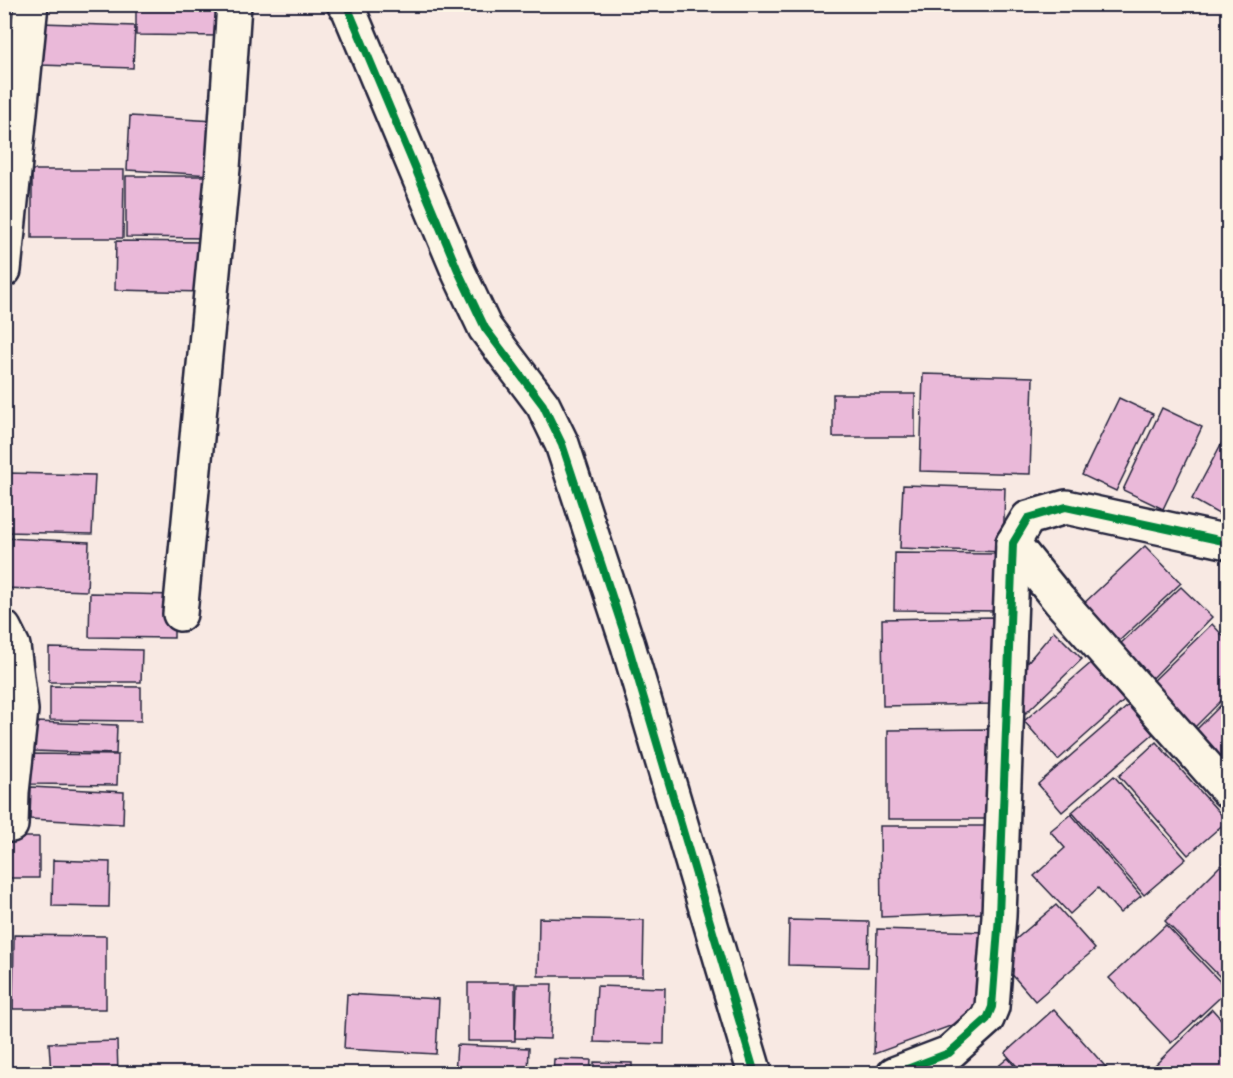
<svg xmlns="http://www.w3.org/2000/svg" width="1233" height="1078" font-family="Caveat,sans-serif">
  <style>
    .building { fill: #eab9d9; stroke: #22223b; stroke-width: 1.5 }
    .lines { fill: none; stroke-linecap: round; stroke-linejoin: round }
    .minor-casing { stroke: #22223b; stroke-width: 38 }
    .minor { stroke: #fcf5e5; stroke-width: 33 }
    .cycleway-casing { stroke: #fcf5e5; stroke-width: 11 }
    .cycleway { stroke: #00873e; stroke-width: 8 }
  </style>
  <rect width="100%" height="100%" fill="#f8e9e3"/>
  <filter id="ink" filterUnits="userSpaceOnUse"><feTurbulence type="fractalNoise" baseFrequency=".0167" numOctaves="2"/><feDisplacementMap in="SourceGraphic" scale="12" xChannelSelector="R" yChannelSelector="G"/><feConvolveMatrix kernelMatrix="1 2 1 2 8 2 1 2 1" color-interpolation-filters="sRGB"/></filter>
  <g filter="url(#ink)">
    <g class="building">
      <polygon points="4,4 20,4 21,14 4,14"/>
      <polygon points="136,4 223,4 222,36 136,35"/>
      <polygon points="4,16 18,16 17,48 4,48"/>
      <polygon points="41,23 135,26 133,68 40,65"/>
      <rect x="4" y="49" width="3" height="35"/>
      <polygon points="130,116 215,121 212,175 127,170"/>
      <polygon points="32,170 124,170 123,238 32,238"/>
      <polygon points="126,176 209,176 208,238 126,237"/>
      <polygon points="116,241 205,242 205,292 115,290"/>
      <polygon points="923,374 1033,377 1030,474 920,471"/>
      <rect x="833" y="394" width="82" height="43"/>
      <polygon points="1119,398 1153,414 1116,491 1082,475"/>
      <polygon points="1162,408 1202,427 1163,509 1123,490"/>
      <polygon points="1227,433 1228,433 1228,509 1224,517 1192,499"/>
      <polygon points="7,473 95,475 92,534 6,532"/>
      <polygon points="903,485 1005,488 1003,552 900,548"/>
      <polygon points="5,538 89,542 87,591 4,588"/>
      <polygon points="1145,546 1181,583 1118,642 1082,605"/>
      <polygon points="895,553 1002,554 1001,611 894,610"/>
      <polygon points="1181,587 1212,617 1150,681 1119,645"/>
      <polygon points="90,593 174,595 174,638 89,637"/>
      <polygon points="992,617 994,704 883,706 882,619"/>
      <polygon points="1212,624 1228,641 1228,694 1193,729 1150,684"/>
      <polygon points="1054,631 1082,659 1026,713 1014,678"/>
      <polygon points="49,648 142,650 141,682 49,682"/>
      <polygon points="1091,663 1124,701 1058,760 1024,721"/>
      <polygon points="50,686 141,687 141,721 50,720"/>
      <polygon points="1228,698 1228,754 1223,760 1194,732"/>
      <polygon points="1129,705 1153,734 1062,812 1038,784"/>
      <polygon points="35,722 117,725 116,754 34,751"/>
      <polygon points="991,729 987,819 888,819 888,730"/>
      <polygon points="1156,742 1227,821 1188,855 1119,776"/>
      <polygon points="30,754 118,755 117,785 30,784"/>
      <polygon points="1114,776 1186,859 1144,895 1072,812"/>
      <polygon points="31,787 124,792 123,824 30,819"/>
      <polygon points="1071,814 1141,896 1120,913 1098,888 1070,914 1034,876 1065,848 1050,831"/>
      <polygon points="880,826 991,826 988,913 881,917"/>
      <rect x="4" y="837" width="35" height="41"/>
      <polygon points="1228,858 1228,985 1165,921"/>
      <polygon points="53,860 110,862 109,907 52,906"/>
      <polygon points="1056,905 1095,949 1035,1001 996,956"/>
      <polygon points="539,918 644,920 643,976 538,976"/>
      <polygon points="789,920 869,922 868,967 788,965"/>
      <polygon points="1166,925 1228,990 1171,1043 1109,978"/>
      <polygon points="877,929 987,932 975,1017 874,1054"/>
      <polygon points="14,935 106,936 106,1009 13,1009"/>
      <rect x="468" y="983" width="47" height="58"/>
      <polygon points="517,984 552,984 550,1039 515,1038"/>
      <polygon points="597,986 665,988 664,1044 594,1042"/>
      <polygon points="347,994 439,999 436,1054 344,1049"/>
      <polygon points="1054,1009 1112,1074 1024,1074 1005,1053"/>
      <polygon points="1212,1009 1228,1027 1228,1074 1146,1074"/>
      <polygon points="117,1041 118,1074 51,1074 49,1043"/>
      <polygon points="457,1045 529,1048 528,1074 455,1074"/>
      <polygon points="1008,1058 1021,1074 989,1074"/>
      <polygon points="554,1059 591,1060 590,1074 553,1074"/>
      <polygon points="594,1062 632,1063 632,1074 594,1074"/>
    </g>
    <g class="lines">
      <defs>
        <g id="minor">
          <polyline points="344,4 348,8 459,273 485,328 543,405 562,444 628,645 755,1074"/>
          <polyline points="4,270 31,4"/>
          <polyline points="1013,543 1059,600 1228,791"/>
          <polyline points="180,614 223,168 234,4"/>
          <polyline points="4,628 13,646 21,710 12,792 11,825"/>
          <polyline points="894,1074 949,1053 987,1019 992,1007 999,916 1013,543 1028,518 1066,507 1228,542"/>
        </g>
      </defs>
      <use href="#minor" class="minor-casing"/>
      <use href="#minor" class="minor"/>
      <defs>
        <g id="cycleway">
          <polyline points="344,4 348,8 459,273 485,328 543,405 562,444 628,645 755,1074"/>
          <polyline points="894,1074 949,1053 987,1019 992,1007 999,916 1013,543 1028,518 1066,507 1228,542"/>
        </g>
      </defs>
      <use href="#cycleway" class="cycleway-casing"/>
      <use href="#cycleway" class="cycleway"/>
    </g>
  </g>
  <rect width="1233" height="1078" fill="none" stroke="#fcf5e5" stroke-width="24"/>
  <rect x="12" y="12" width="1209" height="1054" fill="none" stroke="#22223b" stroke-width="2" filter="url(#ink)"/>
</svg>
